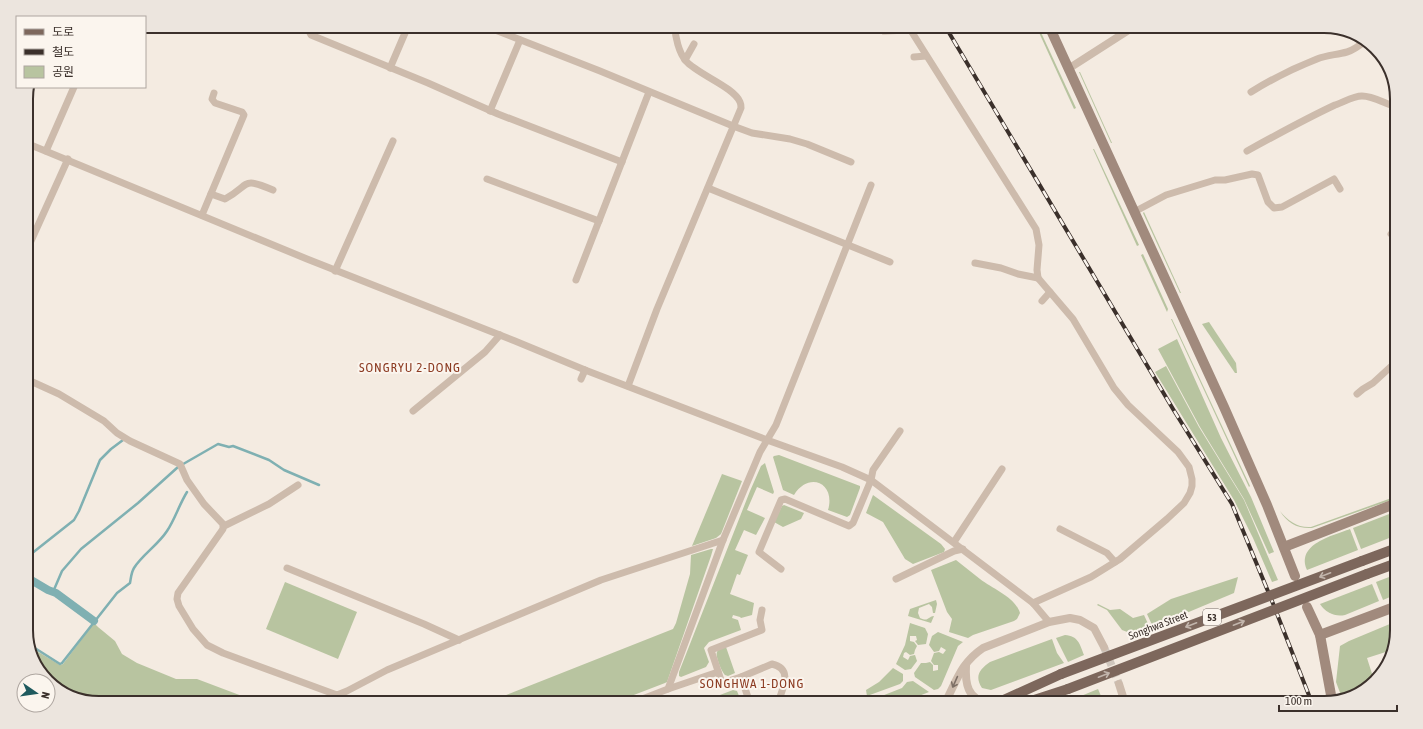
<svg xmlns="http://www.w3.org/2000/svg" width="1423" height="729" font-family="'Asap Condensed','Noto Sans KR',sans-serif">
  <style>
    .green { fill: #b8c4a0 }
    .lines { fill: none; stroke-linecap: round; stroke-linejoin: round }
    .stream { stroke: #7fb0b2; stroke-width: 2.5 }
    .canal { stroke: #7fb0b2; stroke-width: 8 }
    .tertiary-tunnel { stroke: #cfc6bd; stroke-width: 8; stroke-dasharray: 8 4; stroke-linecap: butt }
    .minor { stroke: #cdbbac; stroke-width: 7 }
    .tertiary { stroke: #cdbbac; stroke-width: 8 }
    .secondary { stroke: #a18a7d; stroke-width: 10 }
    .primary { stroke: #7d675c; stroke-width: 10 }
    .rail-casing { stroke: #3b302b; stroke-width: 4 }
    .rail { stroke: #fbf5ee; stroke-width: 2.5; stroke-dasharray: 8; stroke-linecap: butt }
    .primary-bridge { stroke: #7d675c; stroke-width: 10 }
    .oneway { stroke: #c2b5ac }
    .oneway2 { stroke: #7d6f65 }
    .labels { text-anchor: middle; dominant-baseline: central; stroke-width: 4; stroke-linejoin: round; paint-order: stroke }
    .shield { fill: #fbf5ee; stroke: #756b66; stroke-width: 1 }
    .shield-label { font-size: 10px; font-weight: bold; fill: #3b302b }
    .street-label { font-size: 11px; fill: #3b302b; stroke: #fbf5ee }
    .quarter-label { font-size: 13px; letter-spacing: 1px; fill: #8c3b22; stroke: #fbf5ee }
    .rim { fill: none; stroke: #3b302b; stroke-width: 2 }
  </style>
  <rect width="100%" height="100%" fill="#f4ebe1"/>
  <g class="green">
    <polygon points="1036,26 1038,26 1076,108 1074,109"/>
    <polygon points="1079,72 1080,72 1112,143 1111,143"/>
    <polygon points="1093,149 1094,149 1139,245 1137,246"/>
    <polygon points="1144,212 1181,293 1180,293 1143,213"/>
    <polygon points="1143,254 1168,309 1167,312 1141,255"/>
    <polygon points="1171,319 1172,319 1250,486 1249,487"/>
    <polygon points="1209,322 1236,363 1237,373 1235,373 1202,324"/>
    <polygon points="1177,339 1221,438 1251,497 1274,552 1269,554 1244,499 1200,427 1158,349"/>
    <polygon points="1166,366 1199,427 1244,500 1278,580 1272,582 1253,538 1234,500 1155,372"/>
    <path d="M 779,455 L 860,486 L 860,488 L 850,515 L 847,517 L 828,510 C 836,483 809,471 794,495 L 783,490 L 773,457 L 774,456 Z"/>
    <polygon points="765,463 774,492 773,494 757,487 747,510 765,518 756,535 744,530 735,550 748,555 740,575 737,574 730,594 754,603 752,615 741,618 740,617 733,615 732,618 738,620 741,630 709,642 704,648 709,662 706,667 681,677 679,676 679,672 750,491 761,466"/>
    <polygon points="722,474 742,481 721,534 716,538 692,546"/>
    <polygon points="873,495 941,544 945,549 944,552 913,564 905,559 883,522 866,513"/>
    <path d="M 1397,496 L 1397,498 L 1312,528 C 1298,529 1287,523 1280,511 C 1288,521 1298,528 1311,527 Z"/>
    <polygon points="784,505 804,513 801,519 783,527 774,522 782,506"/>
    <polygon points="1397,511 1397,535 1361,549 1353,528"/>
    <path d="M 1350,529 L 1358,550 L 1307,570 C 1296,544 1332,536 1350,529 Z"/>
    <polygon points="711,549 713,549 711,556 667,682 665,683 613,703 486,703 673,629 676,623 690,574 691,555"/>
    <path d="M 956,560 C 964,566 972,573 980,579 C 993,589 1015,597 1020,613 L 1017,619 L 1014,621 L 973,635 L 968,638 L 949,632 L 952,619 L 947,612 L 931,570 Z"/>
    <polygon points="1397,574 1397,594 1383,600 1376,582"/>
    <polygon points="1238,577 1234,593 1153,627 1147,614 1171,599"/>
    <polygon points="285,582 357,612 338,659 266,629"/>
    <path d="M 1372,584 L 1379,601 L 1345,615 C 1335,617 1326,613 1320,604 Z"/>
    <path d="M 936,600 L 937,604 L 935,613 L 933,613 L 932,607 L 929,604 L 919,608 L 918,613 L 920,618 C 929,622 927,617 934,616 L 931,623 L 908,616 L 910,609 Z"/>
    <polygon points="1098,604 1110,610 1120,609 1133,618 1144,615 1150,628 1130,633 1122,630 1107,610 1097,605"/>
    <polygon points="1397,621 1397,630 1392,650 1367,658 1374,680 1364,691 1342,698 1336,682 1340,646 1349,641"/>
    <polygon points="94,623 98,627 115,641 122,654 137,663 176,679 197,679 261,703 177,703 176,700 167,703 99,703 67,696 38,671 30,647 60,665 63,664"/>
    <polygon points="910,623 925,628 928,634 926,644 918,645 915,641 917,640 916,636 910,636 910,641 914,642 917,646 915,650 914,654 910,655 906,652 904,653 903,657 908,660 910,656 915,655 917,661 911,669 905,670 896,664 905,645"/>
    <polygon points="938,632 963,642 958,646 941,686 938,689 934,690 915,677 914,673 921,663 926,663 930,662 933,665 933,671 938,670 938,665 934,665 931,661 934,653 939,652 943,654 946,650 941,647 939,651 934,652 929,645 932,636"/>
    <path d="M 1065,635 C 1078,636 1080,644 1084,655 L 1068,662 L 1056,638 Z"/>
    <path d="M 1052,639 L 1057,653 L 1064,663 L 991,690 L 982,688 C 974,676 980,669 990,662 Z"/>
    <path d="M 726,647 L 735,673 L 728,676 L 725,675 C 722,672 715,656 717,652 C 718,649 723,648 726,647 Z"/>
    <polygon points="893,668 903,674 903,681 900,684 867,696 866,690 879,682"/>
    <polygon points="913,681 929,692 901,703 870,703 869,701 902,688 907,682"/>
    <polygon points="1098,689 1104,703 1083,703 1081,696"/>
    <polygon points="733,690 737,691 739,696 720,703 699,703"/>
  </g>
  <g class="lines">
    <g class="stream">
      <polyline points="26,558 74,520 79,511 100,460 111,449 123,440"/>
      <polyline points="53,592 62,571 81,549 138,503 178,467 218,444 229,447 233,446 269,460 284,470 319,485"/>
      <path d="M 30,645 L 60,664 L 62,663 L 117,593 L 130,583 C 131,578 131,573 134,568 C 142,555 158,545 167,531 C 175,519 179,505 187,492"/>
    </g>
    <polyline class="canal" points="26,577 48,590 56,593 94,621"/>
    <polyline class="tertiary-tunnel" points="1104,647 1119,684"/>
    <g class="minor">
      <polyline points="310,26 309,31 311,35 428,83 498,114 622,162"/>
      <polyline points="485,26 600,71 733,126 752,133 790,139 807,144 851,162"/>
      <polyline points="908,26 1036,229 1039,245 1037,270 1038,278 1073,319 1114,388 1128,405 1178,452 1189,467 1192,479 1192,486 1190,493 1184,503 1167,519 1120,559 1091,577 1033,603"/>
      <polyline points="884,31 909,30"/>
      <polyline points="914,57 926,56"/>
      <polyline points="685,60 694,44"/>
      <polyline points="390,68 408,26"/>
      <path d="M 1251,92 C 1272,79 1294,68 1317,59 C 1327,55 1336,55 1347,52 C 1354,50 1359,46 1365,41"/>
      <polyline points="490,111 520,40"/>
      <polyline points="26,143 307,259 515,341 585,370 767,440 842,467 871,480 1033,603 1049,622"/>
      <polyline points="46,151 74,87"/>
      <path d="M 1247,151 C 1276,135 1305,119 1335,105 C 1344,102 1353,96 1362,96 C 1374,96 1385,104 1397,107"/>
      <polyline points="487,179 599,221"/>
      <polyline points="708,188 890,262"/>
      <path d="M 211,194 L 225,199 C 251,185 240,176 273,190"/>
      <polyline points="1134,212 1166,195 1215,180 1225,180 1252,174 1258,175 1268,202 1274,208 1282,207 1334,179 1340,189"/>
      <polyline points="202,215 244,115 242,112 215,103 212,99 214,93"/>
      <polyline points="1391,234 1397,238"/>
      <polyline points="26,252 68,159"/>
      <polyline points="975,263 1001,268 1018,274 1038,278"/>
      <polyline points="335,271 393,141"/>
      <polyline points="576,280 649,92"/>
      <polyline points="1042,301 1050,292"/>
      <polyline points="26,379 59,394 104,421 117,433 130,441 180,464 187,480 204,504 223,524 223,529 178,593 177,599 179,606 193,629 207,645 223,653 337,695 347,691 387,670 601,580 723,540"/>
      <polyline points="581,379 585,370"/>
      <path d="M 628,386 L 657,309 L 741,108 C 741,106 741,104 740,102 C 734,87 697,74 686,61 C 679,53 675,37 675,26"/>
      <polyline points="1357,394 1363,389 1373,383 1397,361"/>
      <polyline points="413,411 485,352 500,335"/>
      <polyline points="224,526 269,504 298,485"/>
      <polyline points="1060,529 1107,553 1115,562"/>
      <polyline points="954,542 1002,469"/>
      <polyline points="287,568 424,624 459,640"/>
      <polyline points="781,569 759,552 781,500 785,499 849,526 853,523 871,480 873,470 900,431"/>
      <polyline points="896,579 954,551 963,549"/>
      <path d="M 741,677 L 772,664 C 794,669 782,689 778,703"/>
      <polyline points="668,689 718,672"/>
      <polyline points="632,703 668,689 723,540 760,452 776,425 871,185"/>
      <polyline points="750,703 741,677 722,683 711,650 762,630 760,620 762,610"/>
    </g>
    <g class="tertiary">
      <polyline points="1068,69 1135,26"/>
      <path d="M 966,665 C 965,683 967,700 989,703"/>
      <polyline points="1119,684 1125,703"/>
      <path d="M 945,703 C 957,680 961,663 983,648 L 1049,622 L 1070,618 L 1080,620 L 1094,628 L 1104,647"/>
    </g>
    <g class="secondary">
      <polyline points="1049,26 1224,407 1267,505 1295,576"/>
      <polyline points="1284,547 1397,503"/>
      <polyline points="1307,607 1320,635 1331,695 1333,700"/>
      <polyline points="1320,635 1397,606"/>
    </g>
    <g class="primary">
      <polyline points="1362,561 1397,548"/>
      <polyline points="1367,574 1397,563"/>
      <polyline points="997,703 1061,674"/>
      <polyline points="1025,703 1068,689"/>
    </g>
    <defs>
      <polyline id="rail" points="945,26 1173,409 1232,504 1272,601 1312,703"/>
    </defs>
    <use href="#rail" class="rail-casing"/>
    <use href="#rail" class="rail"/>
    <g class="primary-bridge">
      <polyline points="1061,674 1362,561"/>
      <polyline points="1068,689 1367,574"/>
    </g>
  </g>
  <defs><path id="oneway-shaft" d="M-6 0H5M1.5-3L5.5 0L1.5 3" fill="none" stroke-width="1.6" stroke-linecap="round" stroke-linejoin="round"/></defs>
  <g class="oneway">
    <use href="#oneway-shaft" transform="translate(1325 575) rotate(159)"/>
    <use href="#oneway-shaft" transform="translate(1239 623) rotate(-21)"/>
    <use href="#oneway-shaft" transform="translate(1191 625) rotate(159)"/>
    <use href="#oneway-shaft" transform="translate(1104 675) rotate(-21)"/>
  </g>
  <use class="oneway2" href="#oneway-shaft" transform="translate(955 682) rotate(114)"/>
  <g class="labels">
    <rect class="shield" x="1203" y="609" width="18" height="16" rx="3"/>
    <g class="shield-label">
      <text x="1212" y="617">53</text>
    </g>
    <g class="street-label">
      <text transform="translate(1158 625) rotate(-21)">Songhwa Street</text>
    </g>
    <g class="quarter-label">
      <text x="410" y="367">SONGRYU 2-DONG</text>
      <text x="752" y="683">SONGHWA 1-DONG</text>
    </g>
  </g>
  <path d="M0 0H1423V729H0ZM99 33H1324A66 66 0 0 1 1390 99V630A66 66 0 0 1 1324 696H99A66 66 0 0 1 33 630V99A66 66 0 0 1 99 33Z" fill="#ece5de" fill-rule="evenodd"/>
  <path class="rim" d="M99 33H1324A66 66 0 0 1 1390 99V630A66 66 0 0 1 1324 696H99A66 66 0 0 1 33 630V99A66 66 0 0 1 99 33Z"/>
  <rect x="16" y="16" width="130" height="72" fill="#fbf5ee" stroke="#aea6a0"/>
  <rect x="24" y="29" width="20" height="6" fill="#7d675c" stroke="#aea6a0"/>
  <text x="52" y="36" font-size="12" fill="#3b302b">도로</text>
  <rect x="24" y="49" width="20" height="6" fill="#3b302b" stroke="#aea6a0"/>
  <text x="52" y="56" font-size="12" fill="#3b302b">철도</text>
  <rect x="24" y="66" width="20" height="12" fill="#b8c4a0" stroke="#aea6a0"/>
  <text x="52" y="76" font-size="12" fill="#3b302b">공원</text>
  <g transform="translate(36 693) rotate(103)"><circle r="19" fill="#fbf5ee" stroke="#aea6a0"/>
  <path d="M0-3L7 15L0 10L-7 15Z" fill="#1f5a5e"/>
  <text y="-6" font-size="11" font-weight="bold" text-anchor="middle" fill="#3b302b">N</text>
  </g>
  <path d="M1279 705v6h118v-6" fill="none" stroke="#3b302b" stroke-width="2"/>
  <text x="1285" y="705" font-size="12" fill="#3b302b" stroke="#fbf5ee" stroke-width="3" paint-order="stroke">100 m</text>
</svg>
